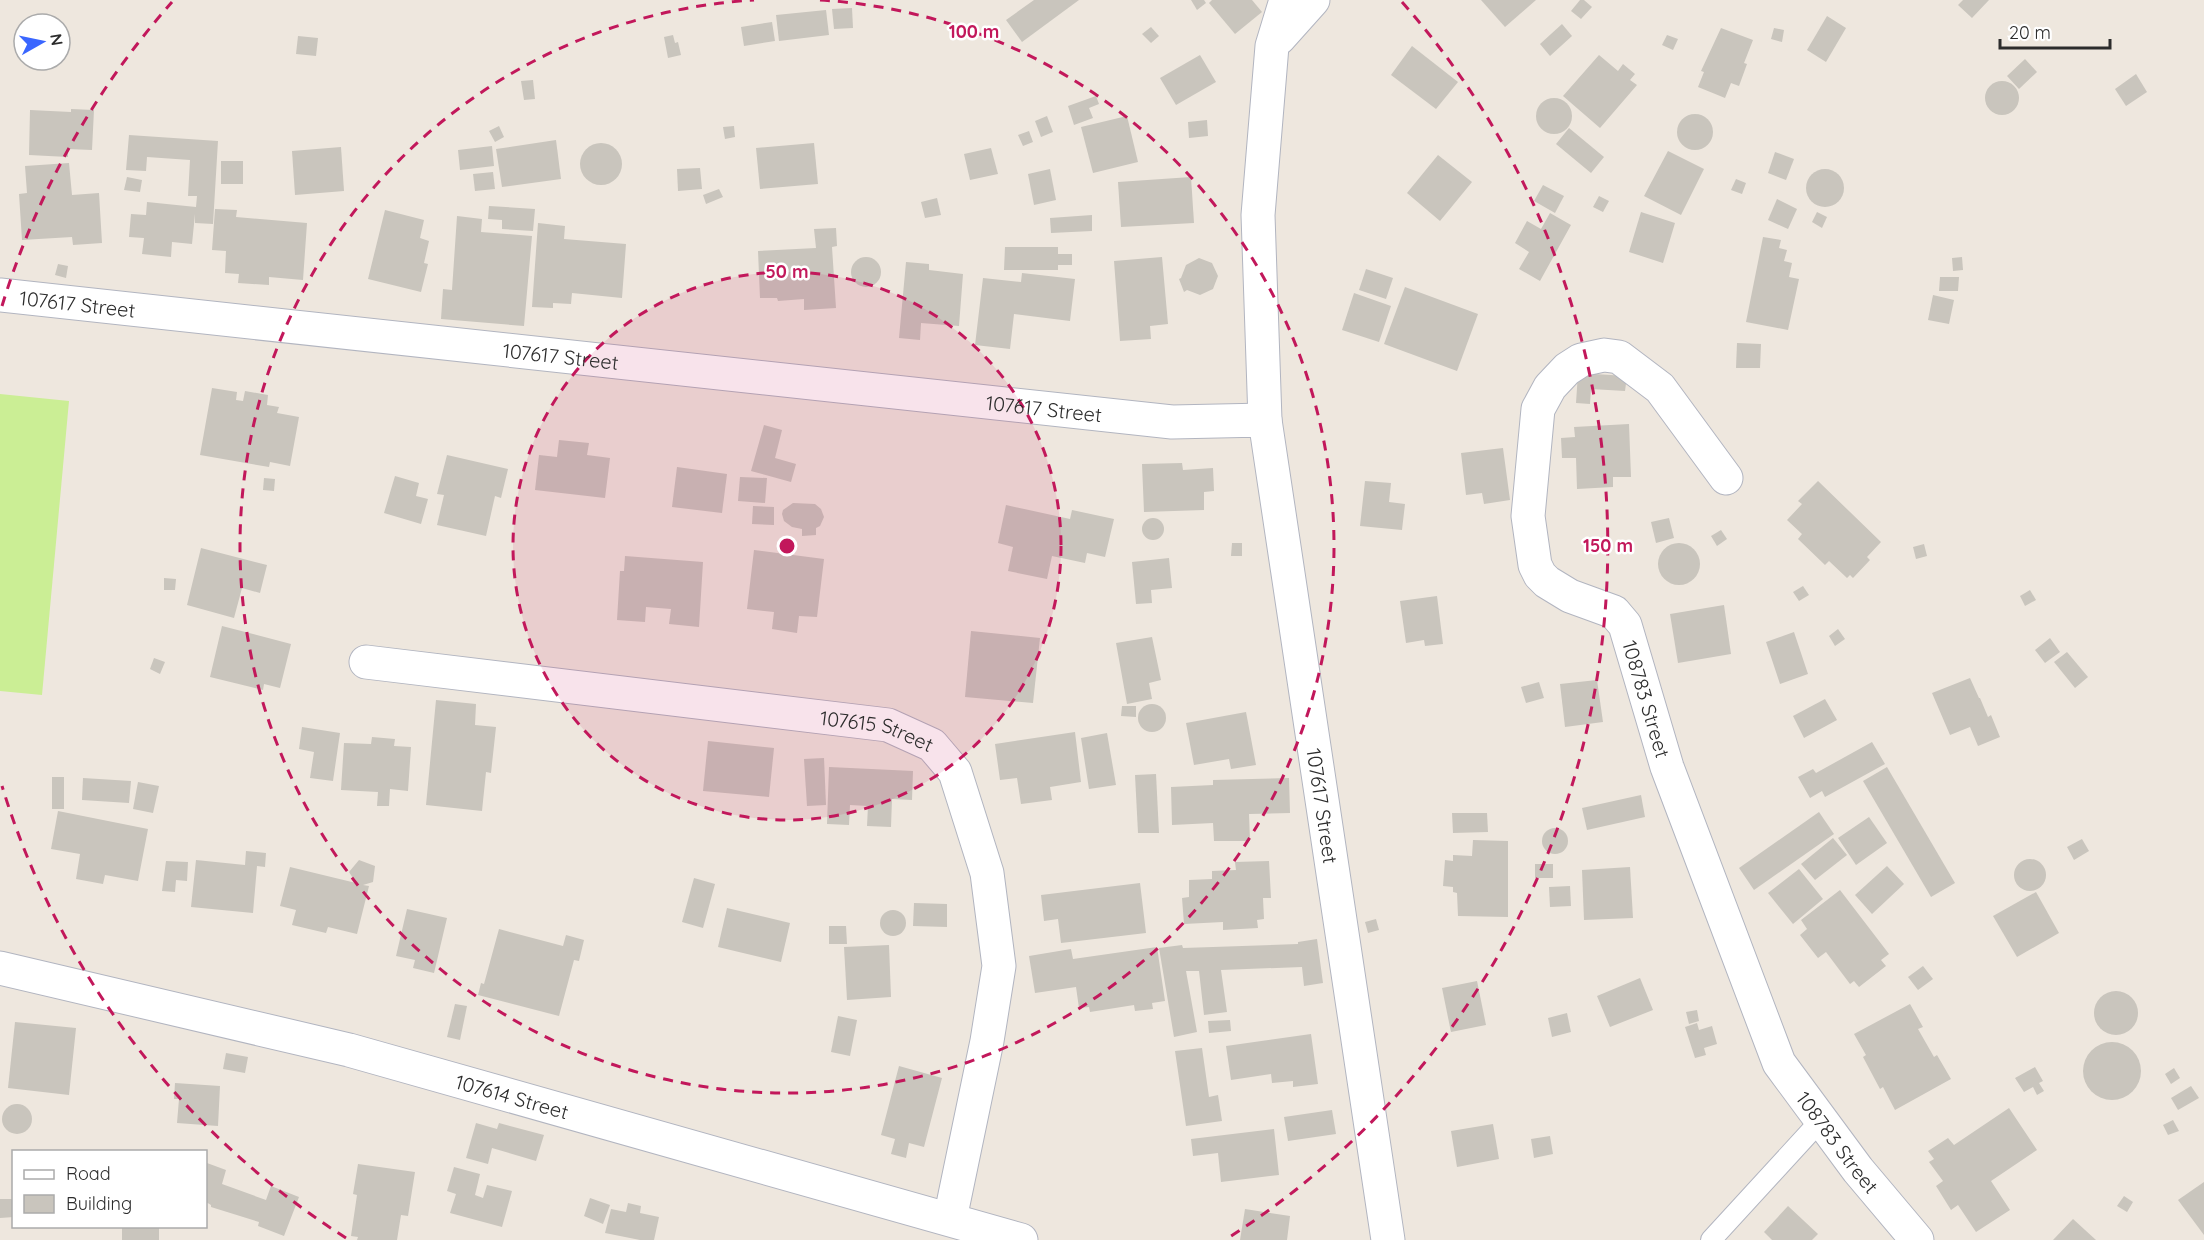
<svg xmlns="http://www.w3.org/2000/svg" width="2204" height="1240" font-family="Quicksand,sans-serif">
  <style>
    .pitch { fill: #cbee95 }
    .building { fill: #c9c5bd }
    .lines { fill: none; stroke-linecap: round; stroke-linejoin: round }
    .service-casing { stroke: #b2b5c0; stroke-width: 22 }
    .minor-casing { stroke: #b2b5c0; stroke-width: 35 }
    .service { stroke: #fff; stroke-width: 20 }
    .minor { stroke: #fff; stroke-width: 33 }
    .ring { fill: none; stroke: #c2185b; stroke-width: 3; stroke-dasharray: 10 8 }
    .labels { text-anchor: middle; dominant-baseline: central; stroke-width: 5; stroke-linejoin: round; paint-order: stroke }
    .street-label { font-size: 20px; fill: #2c2c2c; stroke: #fff }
    .centre { fill: #c2185b; stroke: #fff; stroke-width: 3 }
    .ring-label { font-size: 18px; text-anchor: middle; font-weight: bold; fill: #c2185b; stroke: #fff; stroke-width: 5; stroke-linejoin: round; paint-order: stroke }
  </style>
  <rect width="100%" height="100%" fill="#eee7de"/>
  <polygon class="pitch" points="0,394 69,401 42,695 0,691"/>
  <g class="building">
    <polygon points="1034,0 1079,0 1022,42 1006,20"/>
    <polygon points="1191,0 1204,0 1206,3 1197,10"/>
    <polygon points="1212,0 1252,0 1262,12 1235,34 1209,3"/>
    <polygon points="1481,0 1536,0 1505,27"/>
    <polygon points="1580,0 1584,0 1592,7 1581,19 1571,11"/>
    <polygon points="1963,0 1989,0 1972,18 1958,5"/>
    <polygon points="852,8 853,28 834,29 832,9"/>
    <polygon points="826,10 829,35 779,41 776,15"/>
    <polygon points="1827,16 1846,28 1826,62 1807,50"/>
    <polygon points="772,22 775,41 744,46 741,27"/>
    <polygon points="1562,24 1572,36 1550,56 1540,44"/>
    <polygon points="1151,27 1159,36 1151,43 1142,34"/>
    <polygon points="1721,28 1753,40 1744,63 1747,64 1739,86 1731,83 1725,98 1698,87 1704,72 1701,71"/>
    <polygon points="1774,28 1784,30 1782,42 1771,39"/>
    <polygon points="673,35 675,43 678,42 681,55 668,58 664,37"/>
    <polygon points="1667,35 1678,39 1673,50 1662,45"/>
    <polygon points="298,36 318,38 316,56 296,54"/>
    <polygon points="1412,46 1458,82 1436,109 1391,75"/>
    <polygon points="1200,55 1216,82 1176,105 1160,78"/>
    <polygon points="1599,55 1618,71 1623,64 1635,74 1630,80 1637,85 1600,128 1563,96"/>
    <polygon points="2025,59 2037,72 2019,89 2007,76"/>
    <polygon points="2136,74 2147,92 2126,106 2115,89"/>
    <polygon points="533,80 535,99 524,100 521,81"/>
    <circle cx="2002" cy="98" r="17"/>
    <polygon points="1096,96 1099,104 1089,108 1093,118 1074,125 1068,106"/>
    <circle cx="1554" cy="116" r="18"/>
    <polygon points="71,109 94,110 92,150 68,149 68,157 29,155 30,110 71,112"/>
    <circle cx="1695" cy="132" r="18"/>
    <polygon points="1047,116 1053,132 1041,137 1035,121"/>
    <polygon points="1127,116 1138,162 1093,173 1081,127"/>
    <polygon points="1207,120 1208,136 1189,138 1188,122"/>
    <polygon points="499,126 504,137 495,142 489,131"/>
    <polygon points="734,126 735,137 725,139 723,127"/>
    <polygon points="1569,128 1604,157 1591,173 1556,144"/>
    <polygon points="1029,131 1033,142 1023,146 1018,135"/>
    <polygon points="129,135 218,141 213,224 195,223 195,214 192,244 172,242 171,257 142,254 144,238 129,237 131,214 146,215 147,202 196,207 197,196 188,196 190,160 147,157 146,171 126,170"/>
    <polygon points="556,140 561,179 502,187 496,149"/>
    <polygon points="814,143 818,184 760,189 756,148"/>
    <circle cx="601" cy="164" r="21"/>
    <polygon points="492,146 494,166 460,170 458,150"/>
    <polygon points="341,147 344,191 295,195 292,151"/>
    <polygon points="991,148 998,174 970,180 964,154"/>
    <polygon points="1668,151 1704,169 1681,215 1644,196"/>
    <polygon points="1775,152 1794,159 1786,180 1768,173"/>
    <polygon points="1438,155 1472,182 1440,221 1407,193"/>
    <rect x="221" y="161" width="22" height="23"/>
    <polygon points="69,163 72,195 99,193 102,243 73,245 72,237 22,240 19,194 27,193 25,166"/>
    <polygon points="700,168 702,189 678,191 677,169"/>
    <circle cx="1825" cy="188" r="19"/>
    <polygon points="1050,169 1056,200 1034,205 1028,174"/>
    <polygon points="493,172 495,189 475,191 473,174"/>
    <polygon points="127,177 142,180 140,192 124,190"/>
    <polygon points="1191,177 1194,223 1121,227 1118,182"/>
    <polygon points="1736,179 1746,183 1742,194 1731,190"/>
    <polygon points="1543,185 1564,196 1555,213 1534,201"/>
    <polygon points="719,189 723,197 706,204 703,195"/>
    <polygon points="1599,196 1609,201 1603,212 1593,207"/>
    <polygon points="937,198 941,215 925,218 921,202"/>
    <polygon points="1777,199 1797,209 1788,229 1768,220"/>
    <polygon points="489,206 535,209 533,231 502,229 502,220 488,219"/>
    <polygon points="215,209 237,210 236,217 307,223 303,280 269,277 269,285 238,283 239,274 225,273 226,251 212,250"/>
    <polygon points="385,210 424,220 420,238 429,241 424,263 428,264 421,292 368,279"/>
    <polygon points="1641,212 1675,223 1663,263 1629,252"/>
    <polygon points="1817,212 1827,217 1822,228 1812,222"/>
    <polygon points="1550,213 1571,225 1540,281 1519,269 1529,252 1515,243 1527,221 1541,229"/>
    <polygon points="1092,215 1092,231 1051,233 1050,218"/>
    <polygon points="457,216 482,219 481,232 532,236 524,326 441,319 443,289 452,290"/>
    <polygon points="538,223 565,226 564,239 626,244 622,298 572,293 571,304 553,303 553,308 532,307"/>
    <polygon points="836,228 837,246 832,247 836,308 804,310 804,299 778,301 777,298 760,298 758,251 816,248 814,229"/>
    <polygon points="1763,237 1781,240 1779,248 1787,250 1784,261 1792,263 1789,277 1799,279 1788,330 1746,322"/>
    <polygon points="1005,247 1058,247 1058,254 1072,254 1072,265 1058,265 1058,270 1004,270"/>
    <circle cx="866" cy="272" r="15"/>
    <polygon points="1162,257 1168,324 1150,326 1151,339 1120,341 1114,261"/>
    <polygon points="1962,257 1963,270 1953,271 1952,258"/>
    <polygon points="1199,258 1212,263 1218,276 1213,289 1200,295 1187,290 1184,292 1179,279 1181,278 1186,265"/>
    <polygon points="906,262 929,264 929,270 963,274 959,326 921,323 920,340 899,338"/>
    <polygon points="58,264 68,266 66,278 55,275"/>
    <polygon points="1366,269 1393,278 1386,299 1359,290"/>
    <polygon points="1022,273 1075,279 1070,321 1014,314 1010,349 975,345 983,278 1021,282"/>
    <polygon points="1940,277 1959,277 1958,291 1939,291"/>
    <polygon points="1405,287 1478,314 1457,371 1384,344"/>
    <polygon points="1354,293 1391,306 1379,342 1342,330"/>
    <polygon points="1933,295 1954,300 1949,324 1928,320"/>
    <polygon points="1737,343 1761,344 1760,368 1736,368"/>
    <polygon points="1578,373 1627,376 1625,391 1591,389 1590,404 1576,403"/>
    <polygon points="212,388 237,392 236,400 243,401 245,391 268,395 267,405 279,407 277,413 299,417 290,466 270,462 269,467 200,455"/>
    <polygon points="1629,424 1631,477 1613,477 1613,487 1577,489 1576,458 1562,458 1561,438 1575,437 1574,427"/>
    <polygon points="764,425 782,430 775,458 796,464 791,482 751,471"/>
    <polygon points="559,440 589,443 587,455 610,458 605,498 535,490 539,455 557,457"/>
    <polygon points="1503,448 1510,500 1484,504 1482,493 1466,495 1461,453"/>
    <polygon points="447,455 508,469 501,498 495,496 486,536 437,525 444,495 437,494"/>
    <polygon points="1182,463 1183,470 1213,468 1214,491 1204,492 1204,510 1144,512 1142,464"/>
    <polygon points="677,467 727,474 722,513 672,507"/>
    <polygon points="395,476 419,483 416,496 428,499 421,524 384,513"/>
    <polygon points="740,477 767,478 765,503 738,501"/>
    <polygon points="264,478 275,479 274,491 263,490"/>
    <polygon points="1365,481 1391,483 1389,502 1405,504 1402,530 1360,526"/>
    <polygon points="1818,481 1881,542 1867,557 1870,560 1853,578 1850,575 1847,578 1829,561 1825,565 1798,539 1802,534 1787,520 1802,504 1798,501"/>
    <polygon points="793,503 815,504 821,509 824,517 820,526 816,528 816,535 802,536 802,529 792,527 784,521 782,514 783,510"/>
    <polygon points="1006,505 1070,519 1072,510 1114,519 1105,557 1087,553 1085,563 1052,556 1047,579 1008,571 1013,547 998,543"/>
    <polygon points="753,506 774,507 774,525 752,524"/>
    <circle cx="1153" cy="529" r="11"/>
    <polygon points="1669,518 1674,538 1656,543 1651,522"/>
    <polygon points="1721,530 1727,539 1717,546 1711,536"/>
    <polygon points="1232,543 1242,543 1242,556 1231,556"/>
    <circle cx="1679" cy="564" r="21"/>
    <polygon points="1924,544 1927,556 1916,559 1913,547"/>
    <polygon points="201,548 267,565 260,593 242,588 234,618 187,605"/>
    <polygon points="754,550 824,559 817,617 799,616 797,633 772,629 774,612 747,609"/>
    <polygon points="625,556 703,562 699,627 669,624 671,609 646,607 645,622 617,620 620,571 624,571"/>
    <polygon points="1169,558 1172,588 1151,590 1152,603 1136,604 1132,562"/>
    <polygon points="164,578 176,579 175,590 164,590"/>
    <polygon points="1803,586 1809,595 1799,601 1793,592"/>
    <polygon points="2030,590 2036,600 2025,606 2020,596"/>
    <polygon points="1437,596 1443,644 1425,646 1424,640 1406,643 1400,601"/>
    <polygon points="1724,605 1731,654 1678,663 1670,614"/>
    <polygon points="222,626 291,644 280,688 264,684 263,690 210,677"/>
    <polygon points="1838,629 1845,639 1835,646 1829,636"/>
    <polygon points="971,631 1040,638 1033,703 965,697"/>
    <polygon points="1794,632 1808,674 1780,684 1766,642"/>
    <polygon points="1152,637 1161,680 1149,683 1152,699 1127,704 1116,643"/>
    <polygon points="2050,638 2060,652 2045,663 2035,650"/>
    <polygon points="2067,652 2088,677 2075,688 2054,662"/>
    <polygon points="154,658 165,662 160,674 150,669"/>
    <polygon points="1970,678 1979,698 1980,698 1988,717 1991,715 2000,737 1978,746 1970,727 1950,735 1932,693"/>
    <polygon points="1597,680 1603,722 1565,727 1560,684"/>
    <polygon points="1539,682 1544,698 1526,703 1521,687"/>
    <polygon points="1825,699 1837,720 1804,738 1793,716"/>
    <polygon points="436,700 476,704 475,725 496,727 491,773 486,772 482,811 426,805"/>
    <circle cx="1152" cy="718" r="14"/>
    <polygon points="1122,706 1136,706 1136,717 1121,716"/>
    <polygon points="1246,712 1256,765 1231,769 1229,759 1194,765 1186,723"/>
    <polygon points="302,727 340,733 333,781 310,778 314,752 299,749"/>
    <polygon points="1075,732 1081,782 1050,787 1052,800 1021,804 1017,778 1000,780 995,744"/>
    <polygon points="1107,733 1116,785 1089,789 1081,738"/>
    <polygon points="372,737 395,739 394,746 411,747 408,791 390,789 389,806 377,806 378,792 341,790 344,743 371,744"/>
    <polygon points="708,741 774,748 769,797 703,791"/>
    <polygon points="1872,742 1885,764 1825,797 1822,791 1810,798 1798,777 1813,769 1816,773"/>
    <polygon points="824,758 826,805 807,806 804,759"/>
    <polygon points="829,767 913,771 912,800 892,799 891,827 867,826 868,806 850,805 849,825 827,824"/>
    <polygon points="1887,767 1955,883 1931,897 1863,781"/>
    <polygon points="1156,774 1159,833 1138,833 1135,775"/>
    <rect x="52" y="777" width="12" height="32"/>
    <polygon points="83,778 131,781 129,803 82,800"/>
    <polygon points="1289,778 1290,813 1249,814 1250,841 1214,841 1213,823 1172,825 1171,787 1213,785 1213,780"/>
    <polygon points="138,782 159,786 153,813 133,809"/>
    <polygon points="1641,795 1645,817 1587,830 1582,808"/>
    <polygon points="58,811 148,829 138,881 105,875 103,884 76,879 80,854 51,849"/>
    <polygon points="1819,812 1834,834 1754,890 1739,868"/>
    <polygon points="1452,813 1487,813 1488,832 1453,833"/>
    <polygon points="1869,817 1887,843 1856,865 1838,838"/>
    <circle cx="1555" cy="841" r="13"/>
    <polygon points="1833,838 1847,855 1815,880 1801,864"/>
    <polygon points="2082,839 2089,851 2074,860 2067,847"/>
    <polygon points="1473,840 1508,841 1508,917 1458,916 1457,893 1453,892 1453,887 1443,886 1445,860 1453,861 1453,855 1472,856"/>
    <polygon points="246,851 266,853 265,867 257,866 253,913 191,907 196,860 245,865"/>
    <circle cx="2030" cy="875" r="16"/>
    <polygon points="359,860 375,866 373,882 363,885 369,886 357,934 328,927 326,933 292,925 296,910 280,906 290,867 356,883 349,872"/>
    <polygon points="166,861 188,862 187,881 176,880 175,892 162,891"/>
    <polygon points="1269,861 1271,898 1263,898 1264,919 1257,920 1258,928 1223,930 1223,922 1184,924 1182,898 1189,897 1189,880 1212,879 1212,871 1236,870 1235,862"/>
    <rect x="1535" y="864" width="18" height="14"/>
    <polygon points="1887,866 1904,884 1872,914 1855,895"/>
    <polygon points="1630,867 1633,918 1584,920 1582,870"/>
    <polygon points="1799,869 1823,899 1793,924 1768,893"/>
    <polygon points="694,878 715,884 703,928 682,922"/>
    <polygon points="1140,883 1146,933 1061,943 1058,919 1044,921 1041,895"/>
    <polygon points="1570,886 1571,906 1550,907 1549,887"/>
    <polygon points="1840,890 1889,954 1881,960 1886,966 1859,987 1854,981 1850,984 1826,952 1818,958 1800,935 1807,929 1801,920"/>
    <polygon points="2036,892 2059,933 2017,957 1993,916"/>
    <polygon points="914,903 947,904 947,927 913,926"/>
    <polygon points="727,908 790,923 781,962 718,947"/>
    <polygon points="407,909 447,918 434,973 413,968 415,960 396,956"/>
    <circle cx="893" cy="923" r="13"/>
    <polygon points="1376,919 1379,930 1368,933 1365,922"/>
    <polygon points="829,926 846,926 847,944 829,944"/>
    <polygon points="499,929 563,946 566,935 584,940 579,961 574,960 559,1016 478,995 481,983 484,984"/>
    <polygon points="1317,939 1323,983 1304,986 1302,967 1221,970 1227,1012 1204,1015 1199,971 1186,971 1197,1032 1174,1037 1159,948 1182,945 1183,948 1298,944 1298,942"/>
    <polygon points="889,945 891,997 847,1000 844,947"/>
    <polygon points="1157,947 1165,1001 1152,1003 1153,1009 1135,1011 1134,1005 1090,1012 1089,1007 1079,1008 1076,987 1035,993 1029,956 1071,949 1073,959"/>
    <polygon points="1923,966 1933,979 1918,990 1908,977"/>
    <polygon points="1640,978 1653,1010 1610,1027 1597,996"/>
    <polygon points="1477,981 1486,1025 1451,1032 1442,988"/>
    <circle cx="2116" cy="1013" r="22"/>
    <polygon points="455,1004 467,1006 460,1040 447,1037"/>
    <polygon points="1910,1004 1923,1027 1918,1029 1934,1057 1937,1055 1951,1079 1895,1110 1883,1087 1880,1089 1863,1057 1866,1055 1854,1034"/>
    <polygon points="1697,1010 1699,1021 1689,1024 1686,1012"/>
    <polygon points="1567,1013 1571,1032 1552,1037 1548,1018"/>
    <polygon points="838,1016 857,1020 850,1056 831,1052"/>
    <polygon points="1230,1020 1231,1031 1209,1033 1208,1021"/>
    <polygon points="15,1022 76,1028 69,1095 8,1088"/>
    <polygon points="1697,1023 1699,1030 1712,1026 1717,1044 1704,1048 1706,1055 1695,1058 1685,1027"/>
    <polygon points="1311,1034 1318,1084 1293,1087 1293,1081 1272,1083 1271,1074 1231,1080 1226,1046"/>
    <circle cx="2112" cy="1071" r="29"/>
    <polygon points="1202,1048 1209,1097 1218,1095 1222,1121 1186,1126 1175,1051"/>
    <polygon points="226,1053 248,1057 245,1073 223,1069"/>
    <polygon points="899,1066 942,1078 924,1147 909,1143 906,1158 891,1154 895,1139 881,1135"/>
    <polygon points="2035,1067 2043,1081 2039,1083 2044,1091 2037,1095 2033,1087 2024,1092 2015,1078"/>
    <polygon points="2174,1068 2180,1078 2171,1084 2165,1074"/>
    <polygon points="175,1083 220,1086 218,1126 177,1123 179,1099 174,1099"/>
    <polygon points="2191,1086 2199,1098 2178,1110 2171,1098"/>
    <circle cx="17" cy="1119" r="15"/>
    <polygon points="2009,1108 2037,1150 1991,1181 2010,1210 1976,1232 1958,1205 1951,1210 1936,1186 1943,1181 1929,1162 1934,1159 1928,1151 1948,1138 1954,1145"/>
    <polygon points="1332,1110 1336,1134 1288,1141 1284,1117"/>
    <polygon points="2173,1120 2179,1131 2168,1135 2163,1125"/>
    <polygon points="476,1123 497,1129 499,1123 544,1135 536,1161 492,1148 488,1164 466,1158"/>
    <polygon points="1493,1124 1499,1159 1457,1167 1451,1131"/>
    <polygon points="1274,1129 1279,1175 1221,1182 1218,1153 1193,1156 1191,1139"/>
    <polygon points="1550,1136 1553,1154 1534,1158 1531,1139"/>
    <polygon points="207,1163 226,1170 222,1184 266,1200 271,1186 299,1197 284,1236 258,1226 259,1222 211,1207 211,1205 206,1202 206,1168"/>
    <polygon points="358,1164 415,1172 408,1216 401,1215 397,1240 357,1240 358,1237 351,1236 357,1195 353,1194"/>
    <polygon points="454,1167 480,1174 475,1195 483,1198 487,1185 512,1191 502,1227 450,1213 456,1194 447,1191"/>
    <polygon points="2204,1182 2204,1235 2178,1200"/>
    <polygon points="2124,1196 2133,1202 2127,1212 2117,1206"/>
    <polygon points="590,1198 610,1205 603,1224 584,1216"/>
    <polygon points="0,1199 14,1199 14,1217 0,1218"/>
    <polygon points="628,1203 641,1206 640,1213 659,1217 654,1240 640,1240 605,1233 611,1209 626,1212"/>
    <polygon points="1788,1206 1818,1234 1812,1240 1772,1240 1764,1232"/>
    <polygon points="1245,1209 1290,1216 1287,1240 1240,1240"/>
    <polygon points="2073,1219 2096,1240 2053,1240"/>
    <rect x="122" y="1226" width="37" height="14"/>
  </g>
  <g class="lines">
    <defs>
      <polyline id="service" points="1711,1240 1821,1120"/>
      <g id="minor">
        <polyline points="1279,38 1313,0"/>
        <path id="s1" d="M 0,295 L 1172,422 L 1265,420 L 1388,1240"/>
        <polyline points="1265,420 1258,215 1272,46 1286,0"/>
        <path id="s2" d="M 1726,478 L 1660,388 L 1619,357 L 1604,355 L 1581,360 L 1567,369 L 1550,387 L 1538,409 L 1528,516 L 1535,565 L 1540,575 L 1547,582 L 1570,596 L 1614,612 L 1625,625 L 1667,767 L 1779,1063 L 1858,1170 L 1917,1240"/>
        <path id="s3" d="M 366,662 L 888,725 L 932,745 L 955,772 L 987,873 L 999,966 L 987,1041 L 950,1219"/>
        <path id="s4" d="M 0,968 L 349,1050 L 1021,1240"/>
      </g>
    </defs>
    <use href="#service" class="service-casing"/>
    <use href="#minor" class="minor-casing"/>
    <use href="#service" class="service"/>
    <use href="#minor" class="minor"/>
  </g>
  <circle cx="787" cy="546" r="274" fill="#c2185b" fill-opacity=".12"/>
  <g class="ring">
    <circle cx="787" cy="546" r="274"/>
    <path d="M820 0A547 547 0 1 1 754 0"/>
    <path d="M346 1238A821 821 0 0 1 2 786M2 306A821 821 0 0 1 172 2M1402 2A821 821 0 0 1 1228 1238"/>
  </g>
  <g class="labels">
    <g class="street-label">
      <text stroke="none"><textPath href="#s1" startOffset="78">107617 Street</textPath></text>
      <text stroke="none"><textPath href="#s1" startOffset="564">107617 Street</textPath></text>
      <text stroke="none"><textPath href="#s1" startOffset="1050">107617 Street</textPath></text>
      <text stroke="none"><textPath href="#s2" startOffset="614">108783 Street</textPath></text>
      <text stroke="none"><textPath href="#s3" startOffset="516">107615 Street</textPath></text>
      <text stroke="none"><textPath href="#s1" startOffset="1662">107617 Street</textPath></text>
      <text stroke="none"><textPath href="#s4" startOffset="528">107614 Street</textPath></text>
      <text stroke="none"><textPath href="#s2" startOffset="1100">108783 Street</textPath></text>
    </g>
  </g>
  <circle cx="787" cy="546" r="9" class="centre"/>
  <g class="ring-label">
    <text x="974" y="38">100 m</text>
    <text x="787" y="278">50 m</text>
    <text x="1608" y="552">150 m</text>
  </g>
  <rect x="12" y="1150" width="195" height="78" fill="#ffffff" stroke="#ababab" stroke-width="1.5"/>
  <rect x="24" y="1170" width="30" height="9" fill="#ffffff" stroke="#ababab" stroke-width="1.5"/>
  <text x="66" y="1180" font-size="18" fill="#2c2c2c">Road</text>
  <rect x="24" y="1195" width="30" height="18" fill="#c9c5bd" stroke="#ababab" stroke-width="1.5"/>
  <text x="66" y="1210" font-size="18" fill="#2c2c2c">Building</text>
  <g transform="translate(42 42) rotate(81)"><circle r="28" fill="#ffffff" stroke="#ababab" stroke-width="1.5"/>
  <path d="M0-4.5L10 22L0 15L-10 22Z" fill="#3a66ff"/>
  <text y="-9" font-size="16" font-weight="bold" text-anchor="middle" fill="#2c2c2c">N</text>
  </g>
  <path d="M2000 39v9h110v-9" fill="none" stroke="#2c2c2c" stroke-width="3"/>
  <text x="2009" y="39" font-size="18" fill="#2c2c2c" stroke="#ffffff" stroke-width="4.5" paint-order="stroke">20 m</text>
</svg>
